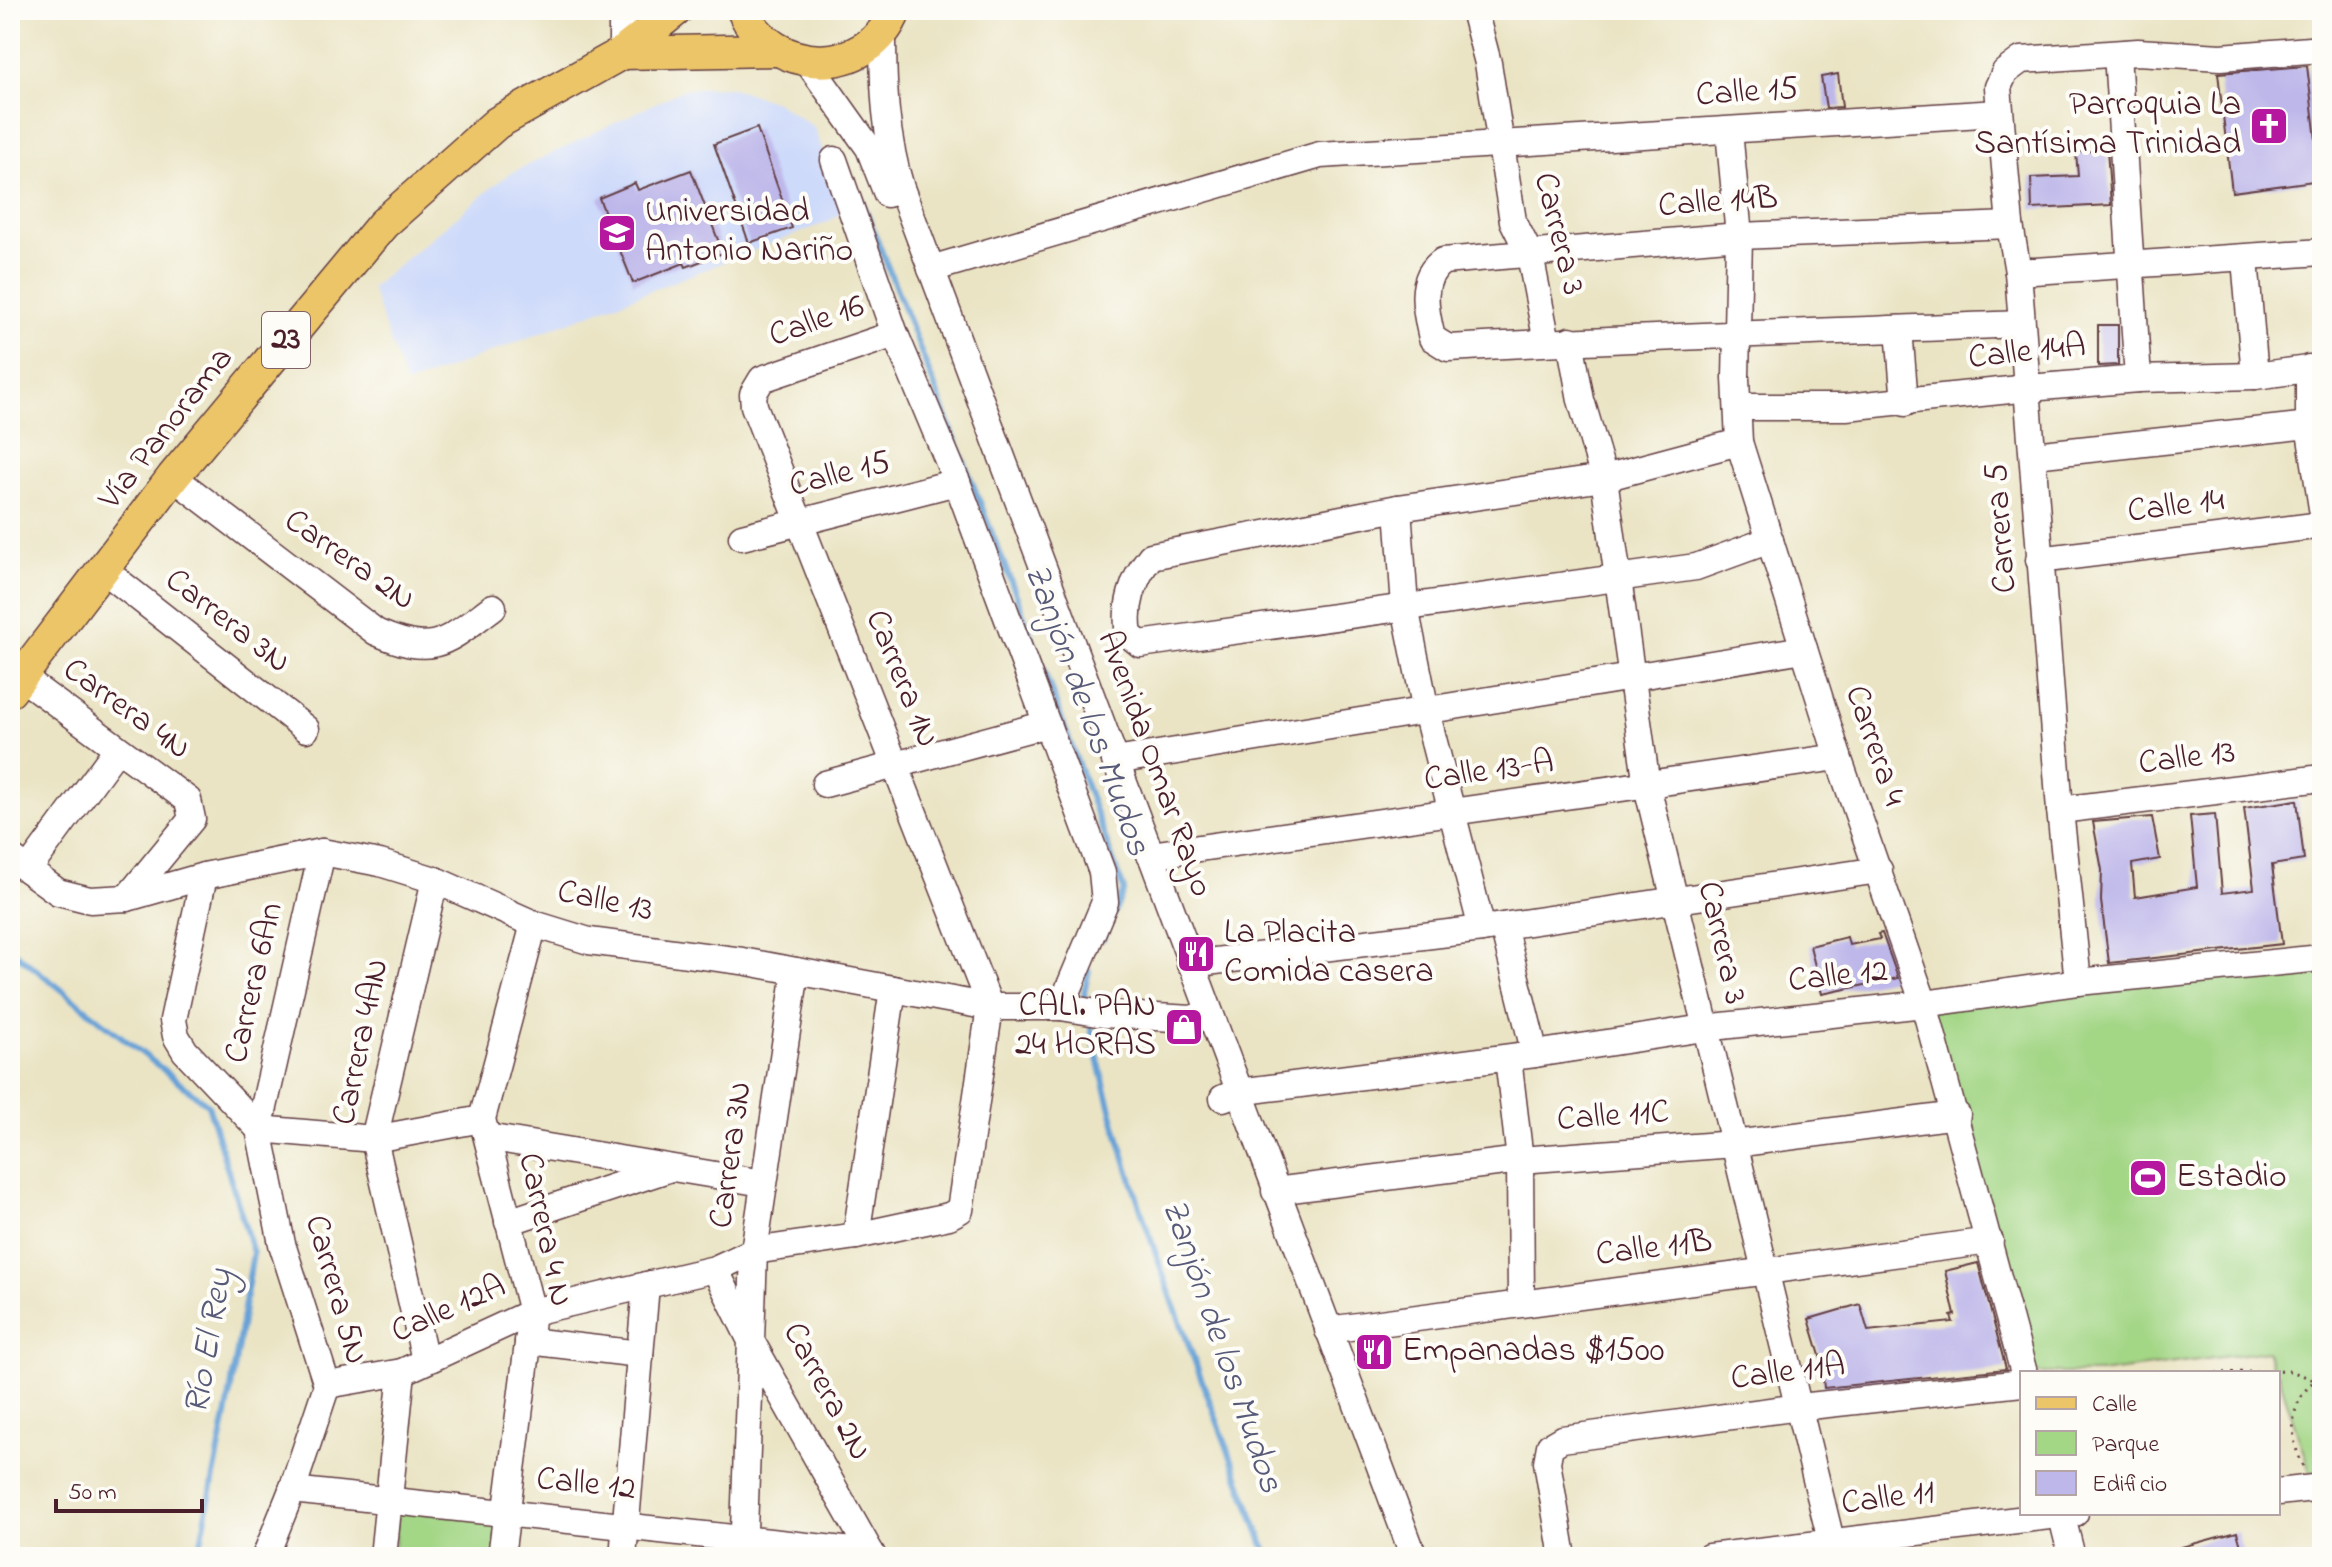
<svg xmlns="http://www.w3.org/2000/svg" width="2332" height="1567" font-family="'Indie Flower',sans-serif">
  <style>
    .built { fill: #cedafa }
    .green { fill: #a3d685; stroke: #767a58; stroke-width: 2 }
    .lines { fill: none; stroke-linecap: round; stroke-linejoin: round }
    .stream { stroke: #66a1d6; stroke-width: 6 }
    .building { fill: #beb7ea }
    .minor-casing { stroke: #623d42; stroke-width: 29 }
    .major-casing { stroke: #623d42; stroke-width: 35 }
    .path { stroke: #623d42; stroke-width: 3; stroke-dasharray: 2 6; stroke-linecap: butt }
    .minor { stroke: #fff; stroke-width: 26 }
    .major { stroke: #edc569; stroke-width: 32 }
    .labels { text-anchor: middle; dominant-baseline: central; stroke-width: 8; stroke-linejoin: round; paint-order: stroke }
    .shield { fill: #fdfcf7; stroke: #806168; stroke-width: 2 }
    .shield-label { font-size: 32px; font-weight: bold; fill: #4a1f2b }
    .street-label { font-size: 34px; fill: #4a1f2b; stroke: #fdfcf7 }
    .poi-label { font-size: 34px; fill: #4a1f2b; stroke: #fdfcf7; text-anchor: start }
    .water-label { font-size: 36px; font-style: italic; fill: #575a78; stroke: #fdfcf7 }
  </style>
  <rect width="100%" height="100%" fill="#fdfcf7"/>
  <filter id="ink" filterUnits="userSpaceOnUse"><feTurbulence type="fractalNoise" baseFrequency=".0125" numOctaves="2"/><feDisplacementMap in="SourceGraphic" scale="16" xChannelSelector="R" yChannelSelector="G"/><feConvolveMatrix kernelMatrix="1 2 1 2 8 2 1 2 1" color-interpolation-filters="sRGB"/></filter>
  <filter id="wash" filterUnits="userSpaceOnUse"><feTurbulence type="fractalNoise" baseFrequency=".006" numOctaves="4" result="noise"/><feDisplacementMap in="SourceGraphic" scale="32" xChannelSelector="R" yChannelSelector="G"/><feGaussianBlur stdDeviation="1.8" result="paint"/><feColorMatrix in="noise" values="0 0 0 0 0 0 0 0 0 0 0 0 0 0 0 0 0 1.4 0 .05"/><feComposite in="paint" operator="in"/></filter>
  <g filter="url(#wash)">
    <rect width="100%" height="100%" fill="#eae4c4"/>
    <polygon class="built" points="729,87 776,102 814,127 845,210 828,222 406,385 371,288 507,175 685,89"/>
    <g class="green">
      <polygon points="2322,958 2322,1487 2315,1488 2278,1373 2275,1373 2267,1351 2100,1373 2024,1373 1924,1004"/>
      <polygon points="398,1510 499,1520 495,1557 394,1557"/>
    </g>
    <g class="lines">
      <g class="stream">
        <polyline points="860,196 1017,597 1124,890 1103,939"/>
        <polyline points="10,949 208,1105 253,1253 228,1406 198,1557"/>
        <polyline points="1086,1003 1084,992 1089,971"/>
        <path d="M 1089,1018 C 1127,1203 1204,1380 1268,1557"/>
      </g>
    </g>
    <g id="blocks">
      <g class="building">
        <polygon points="2307,66 2321,180 2232,192 2218,73"/>
        <polygon points="1838,74 1842,107 1826,108 1821,77"/>
        <polygon points="757,128 792,228 749,243 714,144"/>
        <polygon points="2107,150 2111,205 2032,209 2031,178 2078,176 2076,152"/>
        <polygon points="691,170 723,253 686,267 684,263 633,283 599,198 635,183 638,190"/>
        <polygon points="2098,325 2118,325 2118,365 2098,366"/>
        <polygon points="2297,800 2304,860 2272,865 2282,944 2109,963 2101,901 2102,870 2093,822 2152,817 2160,859 2132,864 2135,897 2197,887 2190,816 2215,814 2222,893 2254,889 2244,808"/>
        <polygon points="1882,933 1898,978 1822,994 1810,946 1847,937 1849,945 1880,939 1878,934"/>
        <polygon points="1978,1263 2006,1369 1824,1388 1821,1359 1809,1319 1860,1304 1868,1331 1953,1322 1951,1316 1955,1315 1945,1271"/>
        <polygon points="2237,1532 2244,1557 2163,1557 2163,1552"/>
      </g>
    </g>
  </g>
  <g filter="url(#ink)">
    <use href="#blocks" fill-opacity="0" stroke="#623d42" stroke-width="2"/>
    <g class="lines">
      <defs>
        <g id="minor">
          <polyline points="622,10 622,53"/>
          <polyline points="1474,10 1488,63 1513,221 1530,255 1547,342"/>
          <path d="M 883,32 C 883,87 885,136 901,188 L 1414,1557"/>
          <polyline points="2117,54 2138,379"/>
          <polyline points="807,61 869,148 887,194"/>
          <polyline points="1729,131 1739,236 1736,378 1739,442 1838,757 1924,1004 2024,1373"/>
          <polyline points="834,160 895,334 957,482 1102,872 1105,902 1061,1007"/>
          <path d="M 2010,225 L 1739,236 L 1443,261 C 1417,278 1426,313 1432,338 L 1448,348 C 1639,337 1830,332 2021,324"/>
          <polyline points="2245,259 2255,376"/>
          <polyline points="931,269 1320,155 1998,113"/>
          <polyline points="2018,272 2322,252"/>
          <polyline points="1899,329 1905,403"/>
          <polyline points="1570,340 1581,400 1604,478 1647,786 1835,1557"/>
          <polyline points="2309,368 2309,425 2322,508"/>
          <polyline points="1738,407 1846,407 2029,388 2138,379 2255,376 2322,367"/>
          <path d="M 1739,442 L 1604,478 L 1398,508 L 1151,556 C 1133,578 1124,607 1129,635 L 1140,644 L 1696,567 L 1770,540"/>
          <polyline points="2034,455 2309,425"/>
          <path d="M 173,477 L 376,632 C 434,658 446,642 493,607"/>
          <polyline points="1398,508 1405,607 1426,711 1482,929"/>
          <polyline points="742,537 957,482"/>
          <polyline points="2039,560 2322,525"/>
          <polyline points="105,571 306,729"/>
          <polyline points="21,677 188,800 192,819 127,898"/>
          <polyline points="1115,761 1804,649"/>
          <polyline points="825,784 1047,724"/>
          <polyline points="2060,810 2322,778"/>
          <polyline points="1150,855 1838,757"/>
          <polyline points="10,857 58,892 90,900 127,898 204,876 322,852 380,863 435,880 534,924 589,941 742,961 990,1007 1061,1007 1103,1014 1192,1019 1208,1013"/>
          <polyline points="28,870 117,749"/>
          <polyline points="204,876 173,1020 176,1036 185,1051 259,1129 374,1139 482,1119"/>
          <polyline points="1503,926 1535,1054"/>
          <polyline points="1190,964 1482,929 1879,870"/>
          <polyline points="2078,982 2060,810 2018,272 2010,225 1998,87 2005,72 2021,60 2138,52 2221,57 2322,49"/>
          <polyline points="1508,1058 1520,1160 1521,1302"/>
          <polyline points="1223,1098 1238,1092 1535,1054 1704,1028 1924,1004 2078,982 2322,958"/>
          <polyline points="487,1137 763,1183"/>
          <polyline points="1275,1191 1520,1160 1734,1144 1957,1115"/>
          <polyline points="508,1222 668,1169"/>
          <polyline points="856,1236 949,1216 960,1210 990,1007 754,406 753,394 762,379 895,334"/>
          <polyline points="715,1269 751,1341 743,1557"/>
          <polyline points="1328,1330 1990,1241"/>
          <polyline points="528,1341 640,1354"/>
          <polyline points="425,1360 374,1139 435,880"/>
          <polyline points="327,1385 402,1372 532,1312 715,1269 754,1251 796,971"/>
          <polyline points="292,1490 871,1553"/>
          <polyline points="2278,1492 2322,1487"/>
          <polyline points="2061,1513 2072,1557"/>
          <polyline points="265,1557 292,1490 327,1385 282,1244 259,1129 322,852"/>
          <polyline points="383,1557 402,1372"/>
          <polyline points="501,1557 532,1312 482,1119 534,924"/>
          <polyline points="623,1557 646,1285"/>
          <polyline points="873,1557 751,1341 754,1251 856,1236 893,989"/>
          <polyline points="1563,1557 1547,1462 1550,1446 1562,1439 1800,1407 2022,1383"/>
          <polyline points="1709,1557 2075,1513"/>
        </g>
        <g id="major">
          <path d="M 743,10 C 771,76 869,79 895,10"/>
          <polyline points="622,53 777,50"/>
          <polyline points="10,691 173,477 383,224 497,123 622,53 676,10"/>
        </g>
      </defs>
      <use href="#minor" class="minor-casing"/>
      <use href="#major" class="major-casing"/>
      <g class="path">
        <polyline points="2216,1373 2291,1371 2314,1380"/>
        <path d="M 2303,1466 C 2287,1434 2289,1397 2322,1375"/>
      </g>
      <use href="#minor" class="minor"/>
      <use href="#major" class="major"/>
    </g>
  </g>
  <defs>
    <symbol id="church-square" viewBox="-11 -11 22 22"><rect x="-9" y="-9" width="18" height="18" rx="4" fill="#b5179e" stroke="#fdfcf7"/><path d="M-1.2-6h2.4v3.5h3.3v2.4h-3.3V6h-2.4V-.1h-3.3v-2.4h3.3Z" fill="#fff"/></symbol>
    <symbol id="university-square" viewBox="-11 -11 22 22"><rect x="-9" y="-9" width="18" height="18" rx="4" fill="#b5179e" stroke="#fdfcf7"/><path d="M0-5L7-2L0 1L-7-2ZM-4 1L0 2.5L4 1V4Q0 6-4 4Z" fill="#fff"/></symbol>
    <symbol id="restaurant-square" viewBox="-11 -11 22 22"><rect x="-9" y="-9" width="18" height="18" rx="4" fill="#b5179e" stroke="#fdfcf7"/><path d="M-5-6h1v4h1v-4h1v4h1v-4h1v5L-1.5 .5V6h-2V.5L-5-1ZM5-6V6H3V1.5H1.5Q1.5-4 5-6Z" fill="#fff"/></symbol>
    <symbol id="shop-square" viewBox="-11 -11 22 22"><rect x="-9" y="-9" width="18" height="18" rx="4" fill="#b5179e" stroke="#fdfcf7"/><path d="M-5-2.5h2.3a2.7 3.5 0 0 1 5.4 0H5L5.5 6h-11ZM-1.5-2.5h3a1.5 2.3 0 0 0-3 0Z" fill="#fff"/></symbol>
    <symbol id="stadium-square" viewBox="-11 -11 22 22"><rect x="-9" y="-9" width="18" height="18" rx="4" fill="#b5179e" stroke="#fdfcf7"/><path d="M0-5a6.5 5 0 1 0 0 10a6.5 5 0 1 0 0-10ZM-3.5-1.8h7v3.6h-7Z" fill="#fff"/></symbol>
  </defs>
  <g fill-rule="evenodd">
    <use href="#church-square" x="2247" y="104" width="44" height="44"/>
    <use href="#university-square" x="595" y="211" width="44" height="44"/>
    <use href="#restaurant-square" x="1174" y="932" width="44" height="44"/>
    <use href="#shop-square" x="1162" y="1005" width="44" height="44"/>
    <use href="#stadium-square" x="2126" y="1156" width="44" height="44"/>
    <use href="#restaurant-square" x="1352" y="1330" width="44" height="44"/>
  </g>
  <g class="labels">
    <rect class="shield" x="262" y="312" width="48" height="56" rx="6"/>
    <g class="shield-label">
      <text x="286" y="340">23</text>
    </g>
    <g class="street-label">
      <text transform="translate(1747 93) rotate(-4)">Calle 15</text>
      <text transform="translate(1718 203) rotate(-4)">Calle 14B</text>
      <text transform="translate(1558 234) rotate(76)">Carrera 3</text>
      <text transform="translate(817 322) rotate(-19)">Calle 16</text>
      <text transform="translate(2027 353) rotate(-6)">Calle 14A</text>
      <text transform="translate(167 429) rotate(-52)">Vía Panorama</text>
      <text transform="translate(840 475) rotate(-14)">Calle 15</text>
      <text transform="translate(2176 507) rotate(-7)">Calle 14</text>
      <text transform="translate(2002 528) rotate(-94)">Carrera 5</text>
      <text transform="translate(349 561) rotate(35)">Carrera 2N</text>
      <text transform="translate(227 622) rotate(38)">Carrera 3N</text>
      <text transform="translate(901 679) rotate(68)">Carrera 1N</text>
      <text transform="translate(126 710) rotate(36)">Carrera 4N</text>
      <text transform="translate(1874 746) rotate(71)">Carrera 4</text>
      <text transform="translate(2187 759) rotate(-7)">Calle 13</text>
      <text transform="translate(1154 764) rotate(70)">Avenida Omar Rayo</text>
      <text transform="translate(1489 772) rotate(-8)">Calle 13-A</text>
      <text transform="translate(605 902) rotate(12)">Calle 13</text>
      <text transform="translate(1721 943) rotate(77)">Carrera 3</text>
      <text transform="translate(1838 977) rotate(-6)">Calle 12</text>
      <text transform="translate(255 983) rotate(-77)">Carrera 6An</text>
      <text transform="translate(362 1042) rotate(-78)">Carrera 4AN</text>
      <text transform="translate(1613 1117) rotate(-4)">Calle 11C</text>
      <text transform="translate(732 1155) rotate(-82)">Carrera 3N</text>
      <text transform="translate(544 1230) rotate(78)">Carrera 4 N</text>
      <text transform="translate(1654 1249) rotate(-7)">Calle 11B</text>
      <text transform="translate(335 1290) rotate(74)">Carrera 5N</text>
      <text transform="translate(449 1310) rotate(-24)">Calle 12A</text>
      <text transform="translate(1788 1373) rotate(-7)">Calle 11A</text>
      <text transform="translate(826 1392) rotate(62)">Carrera 2N</text>
      <text transform="translate(586 1485) rotate(6)">Calle 12</text>
      <text transform="translate(1888 1499) rotate(-7)">Calle 11</text>
    </g>
    <g class="poi-label">
      <text x="2241" y="106" text-anchor="end">Parroquia La<tspan x="2241" dy="39">Santísima Trinidad</tspan></text>
      <text x="645" y="213">Universidad<tspan x="645" dy="39">Antonio Nariño</tspan></text>
      <text x="1224" y="934">La Placita<tspan x="1224" dy="39">Comida casera</tspan></text>
      <text x="1156" y="1007" text-anchor="end">CALI. PAN<tspan x="1156" dy="39">24 HORAS</tspan></text>
      <text x="2176" y="1178">Estadio</text>
      <text x="1402" y="1352">Empanadas $1500</text>
    </g>
    <g class="water-label">
      <text transform="translate(1086 710) rotate(70)">Zanjón de los Mudos</text>
      <text transform="translate(210 1342) rotate(-80)">Río El Rey</text>
      <text transform="translate(1221 1346) rotate(71)">Zanjón de los Mudos</text>
    </g>
  </g>
  <rect width="2332" height="1567" fill="none" stroke="#fdfcf7" stroke-width="40"/>
  <rect x="2020" y="1371" width="260" height="144" fill="#fdfcf7" stroke="#b5a4a5" stroke-width="2"/>
  <rect x="2036" y="1397" width="40" height="12" fill="#edc569" stroke="#b5a4a5" stroke-width="2"/>
  <text x="2092" y="1411" font-size="24" fill="#4a1f2b">Calle</text>
  <rect x="2036" y="1431" width="40" height="24" fill="#a3d685" stroke="#b5a4a5" stroke-width="2"/>
  <text x="2092" y="1451" font-size="24" fill="#4a1f2b">Parque</text>
  <rect x="2036" y="1471" width="40" height="24" fill="#beb7ea" stroke="#b5a4a5" stroke-width="2"/>
  <text x="2092" y="1491" font-size="24" fill="#4a1f2b">Edificio</text>
  <path d="M56 1499v12h146v-12" fill="none" stroke="#4a1f2b" stroke-width="4"/>
  <text x="68" y="1499" font-size="24" fill="#4a1f2b" stroke="#fdfcf7" stroke-width="6" paint-order="stroke">50 m</text>
</svg>
